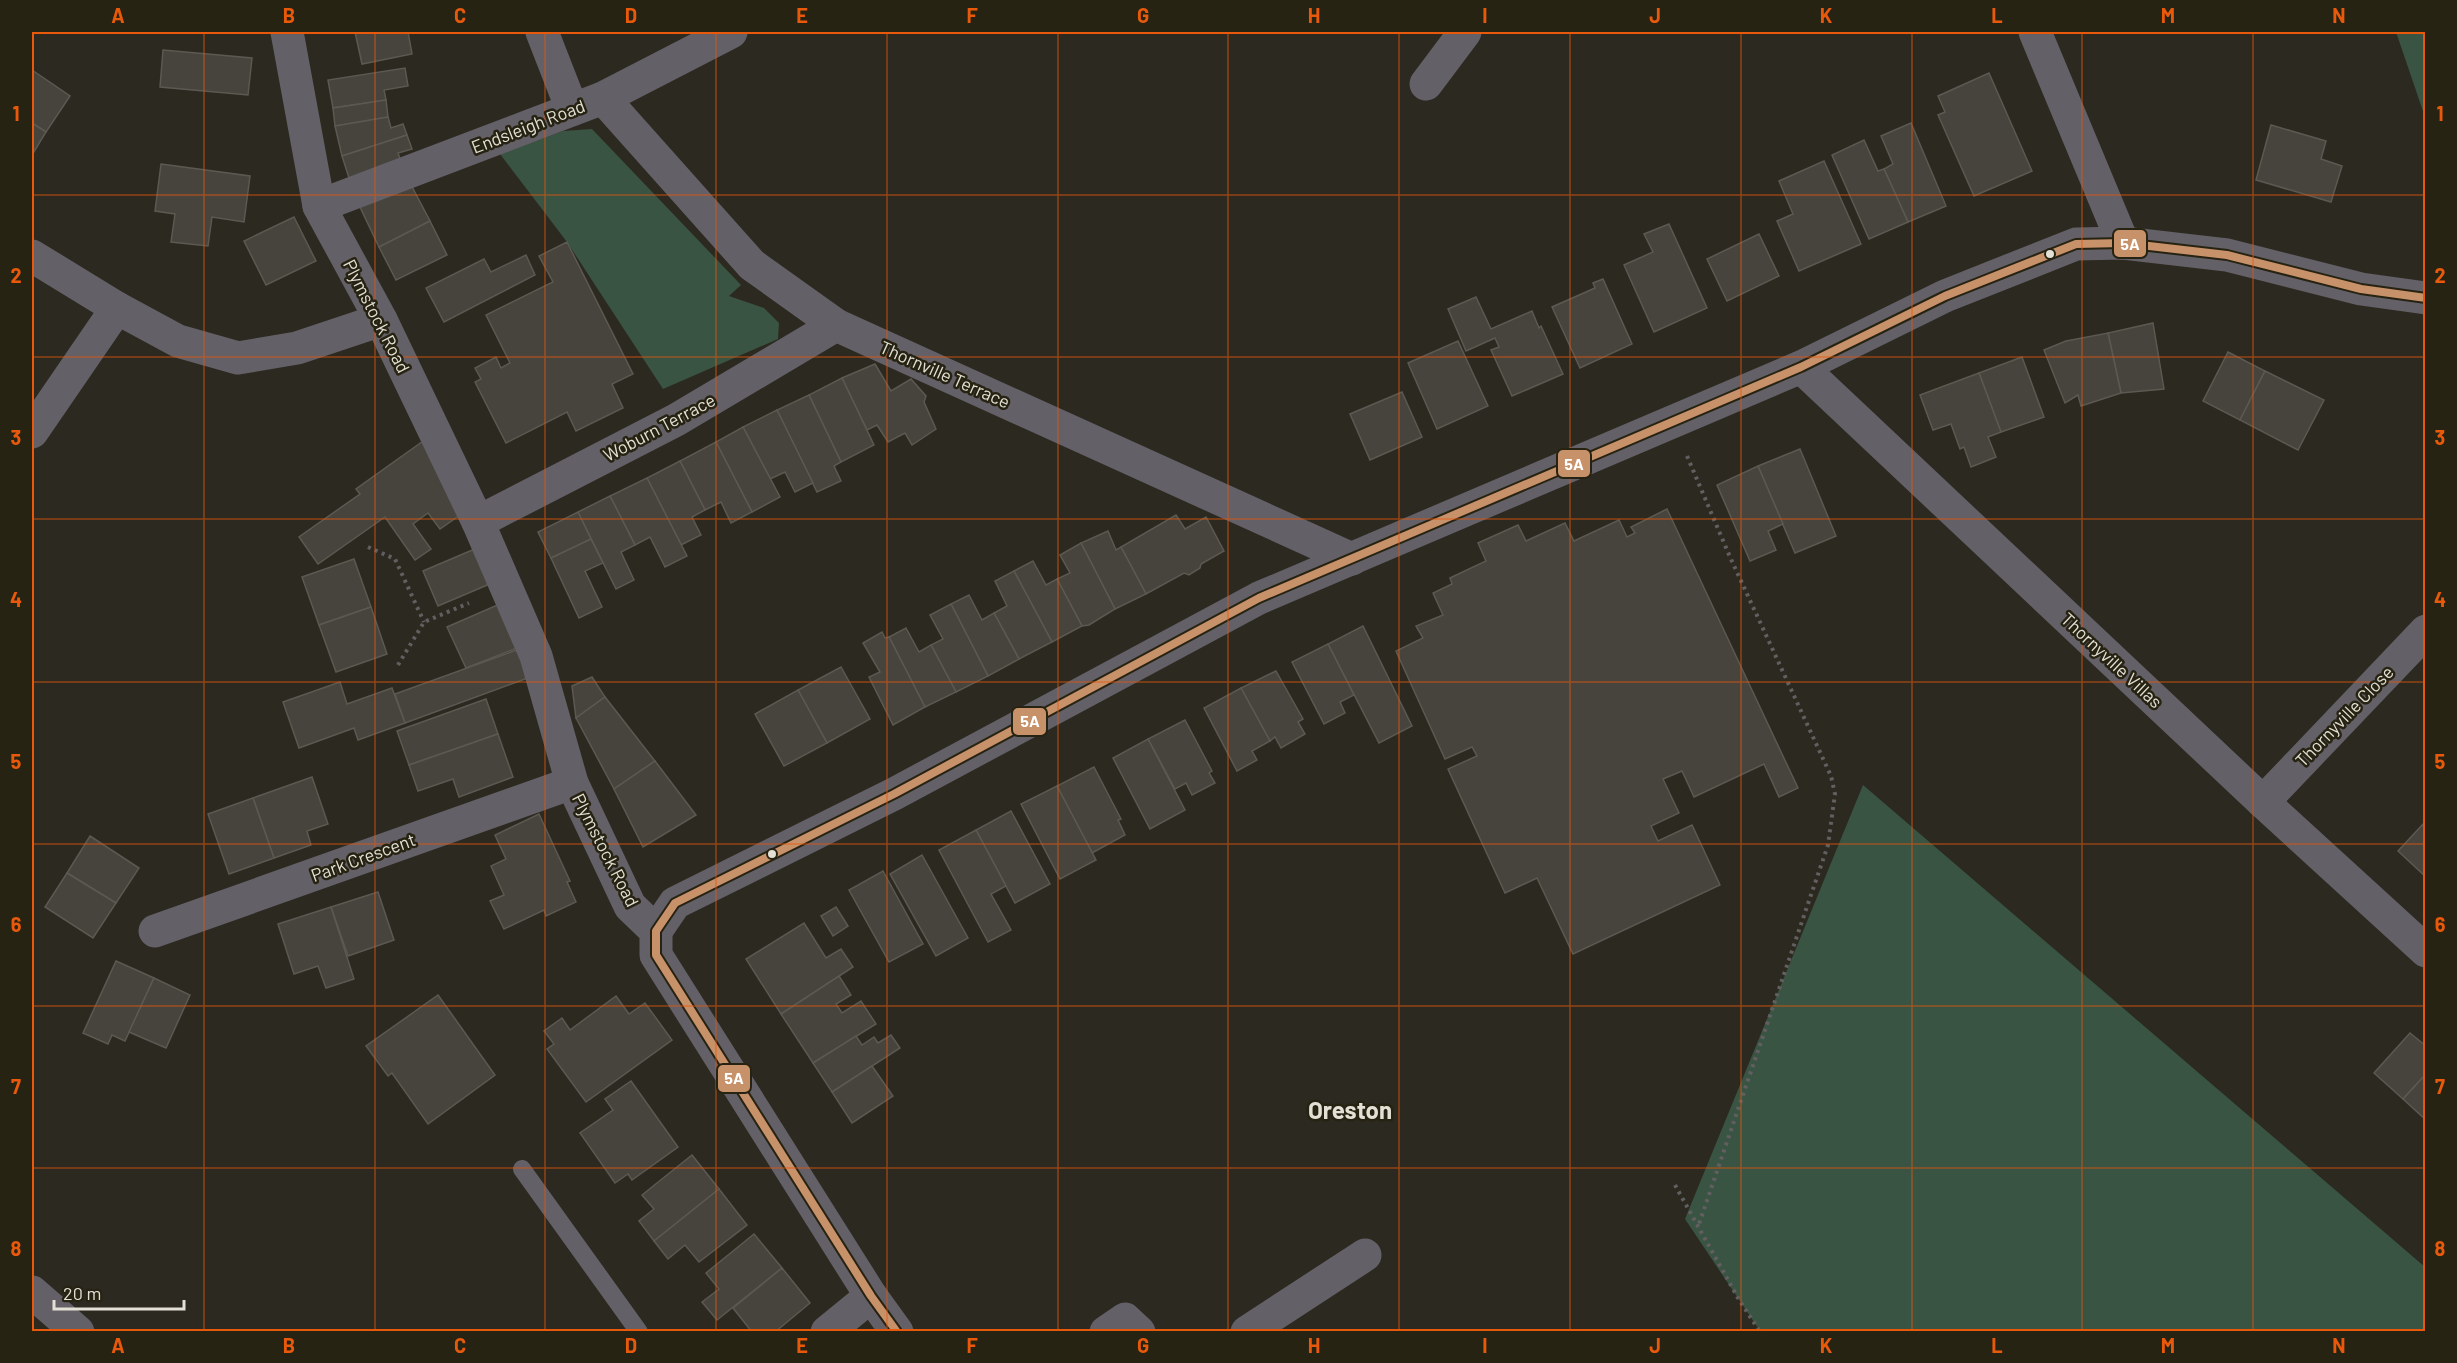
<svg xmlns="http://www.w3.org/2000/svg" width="2457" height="1363" font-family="Barlow,sans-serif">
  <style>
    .green { fill: #3a5443 }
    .building { fill: #47443d; stroke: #5b5951; stroke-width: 1.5 }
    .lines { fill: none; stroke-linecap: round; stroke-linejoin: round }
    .path { stroke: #625f61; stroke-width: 4; stroke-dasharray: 3 4.5; stroke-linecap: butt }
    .service { stroke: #646067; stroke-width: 18 }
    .minor { stroke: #646067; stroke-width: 33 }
    .bus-1-casing { stroke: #272312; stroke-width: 12 }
    .bus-1 { stroke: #c7916a; stroke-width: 8 }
    .grid { fill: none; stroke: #e8590c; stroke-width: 1.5; stroke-opacity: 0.55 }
    .bus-dot { fill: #e3e0d5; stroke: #272312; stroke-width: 2 }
    .labels { text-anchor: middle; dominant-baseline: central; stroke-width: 5; stroke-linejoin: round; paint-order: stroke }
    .street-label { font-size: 18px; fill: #e3e0d5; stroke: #272312 }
    .district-label { font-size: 24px; font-weight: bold; fill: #e3e0d5; stroke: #272312 }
    .line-badge { stroke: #272312; stroke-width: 2 }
    .badge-label { font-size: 16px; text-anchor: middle; font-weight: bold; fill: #fff }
    .neatline { fill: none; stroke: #e8590c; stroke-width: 2 }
    .grid-label { font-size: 20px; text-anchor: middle; font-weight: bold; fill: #e8590c }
  </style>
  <rect width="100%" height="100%" fill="#2c2920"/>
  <g class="green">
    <polygon points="2396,32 2425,32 2425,117"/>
    <polygon points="592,129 741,285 729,296 764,308 779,323 778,339 663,389 567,242 500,154 563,131"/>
    <polygon points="1863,785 2425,1267 2425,1331 1760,1331 1685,1219"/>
  </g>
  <g class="building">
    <polygon points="355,32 408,32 412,54 362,64"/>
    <polygon points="163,50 252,58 248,95 160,87"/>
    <polygon points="405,68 408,86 384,90 386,100 333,108 328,80"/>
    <polygon points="32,70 70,96 46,132 32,123"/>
    <polygon points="1989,73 2032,171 1974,196 1938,115 1945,112 1938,96"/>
    <polygon points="386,100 388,117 335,126 333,108"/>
    <polygon points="388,117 391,128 403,124 407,135 342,156 335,126"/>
    <polygon points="32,123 46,132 32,155"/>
    <polygon points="1911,123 1946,206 1908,222 1884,169 1893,164 1881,136"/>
    <polygon points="2271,125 2326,141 2321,159 2342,166 2331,202 2256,180"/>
    <polygon points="407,135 412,149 398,153 402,164 350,181 342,156"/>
    <polygon points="1864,140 1878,171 1884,169 1908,222 1869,239 1832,155"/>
    <polygon points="1824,161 1861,244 1799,271 1777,221 1793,214 1779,181"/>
    <polygon points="161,164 250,176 244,222 212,217 208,246 171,242 175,214 155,211"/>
    <polygon points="409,181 430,221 379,247 359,205"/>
    <polygon points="294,217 316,261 266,285 244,241"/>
    <polygon points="430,221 447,255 396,280 379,247"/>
    <polygon points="1669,224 1707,308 1654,332 1624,265 1653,252 1644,234"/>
    <polygon points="1759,234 1779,276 1727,301 1707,259"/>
    <polygon points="567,242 633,374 612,384 623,408 576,431 567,412 506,443 475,382 481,379 475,368 496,357 501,368 510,363 486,315 553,282 539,256"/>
    <polygon points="526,255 535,275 444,322 426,288 484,259 491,272"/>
    <polygon points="1603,279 1632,344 1580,368 1552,307 1595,288 1593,283"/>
    <polygon points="1476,297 1491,329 1532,311 1539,328 1541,326 1563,374 1512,396 1491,350 1499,347 1495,338 1466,351 1448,309"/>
    <polygon points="2153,323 2164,389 2121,393 2108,333"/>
    <polygon points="2108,333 2121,393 2081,406 2078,395 2065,403 2044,350 2066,341"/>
    <polygon points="1458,341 1488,406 1437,429 1408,363"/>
    <polygon points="2228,352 2265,371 2240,420 2203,401"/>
    <polygon points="2022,357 2044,417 2001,432 1979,373"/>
    <polygon points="875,364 891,391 911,379 926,396 924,402 936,429 912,445 905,433 888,442 877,425 867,430 842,378"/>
    <polygon points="2265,371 2324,400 2298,450 2240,420"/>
    <polygon points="1979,373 2001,432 1988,437 1996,457 1971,467 1964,447 1960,449 1951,424 1933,430 1920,395"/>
    <polygon points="842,378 874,445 841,462 809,395"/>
    <polygon points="1402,392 1422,437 1370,460 1350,414"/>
    <polygon points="809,395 841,462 834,466 841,481 817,492 777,410"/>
    <polygon points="777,410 813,483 795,492 785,472 770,479 743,427"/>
    <polygon points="743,427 780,497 752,512 716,442"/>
    <polygon points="426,439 470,508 440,529 428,513 413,524 431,549 415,560 385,517 318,564 299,537 360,494 356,489"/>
    <polygon points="716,442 752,512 731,523 721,502 705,510 680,461"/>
    <polygon points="1800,449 1836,536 1795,553 1758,466"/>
    <polygon points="680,461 705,510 692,517 701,535 681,545 647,478"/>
    <polygon points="1758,466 1783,524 1768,531 1776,550 1750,561 1717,485"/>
    <polygon points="647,478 687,556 665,567 650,537 635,545 610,496"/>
    <polygon points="610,496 635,545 621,552 634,580 616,589 578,512"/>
    <polygon points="1667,509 1798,788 1779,797 1764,764 1694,797 1682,771 1663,779 1679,813 1651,826 1658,841 1692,825 1720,885 1573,954 1537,878 1505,893 1448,769 1477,756 1472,747 1445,759 1396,651 1423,638 1416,626 1443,615 1433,593 1452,584 1450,578 1486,561 1478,543 1518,525 1526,541 1565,523 1574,541 1619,520 1627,537 1635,533 1631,527"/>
    <polygon points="578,512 591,539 551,558 538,532"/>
    <polygon points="1176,515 1185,529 1206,517 1224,551 1201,564 1200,568 1189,575 1184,573 1146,594 1121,547"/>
    <polygon points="1108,531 1116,550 1121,547 1146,594 1115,609 1081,543"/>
    <polygon points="591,539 603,563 585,571 602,607 579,618 551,558"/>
    <polygon points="1081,543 1115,609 1089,625 1082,626 1057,579 1070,573 1060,555"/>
    <polygon points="484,545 499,580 438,606 423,571"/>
    <polygon points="354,559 371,607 319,625 302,577"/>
    <polygon points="1033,561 1046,585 1057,579 1082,626 1052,642 1014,571"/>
    <polygon points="1014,571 1052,642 1019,659 994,613 1007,606 995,581"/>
    <polygon points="969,595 982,620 994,613 1019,659 988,676 951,604"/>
    <polygon points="509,600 527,644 466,668 447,627"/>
    <polygon points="951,604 988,676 956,692 931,645 943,639 930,615"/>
    <polygon points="371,607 387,654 336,672 319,625"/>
    <polygon points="1363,626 1412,726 1379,743 1328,644"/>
    <polygon points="906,628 919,652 931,645 956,692 925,707 889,637"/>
    <polygon points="882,632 885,638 889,637 925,707 893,725 869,677 880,672 863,643"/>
    <polygon points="1328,644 1354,695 1340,702 1345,713 1324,724 1292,662"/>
    <polygon points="525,647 536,675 405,723 395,694"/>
    <polygon points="841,667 870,719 827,743 798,690"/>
    <polygon points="1276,671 1303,719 1298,722 1305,734 1281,748 1275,737 1270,741 1241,688"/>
    <polygon points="592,677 605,697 576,718 572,686"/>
    <polygon points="340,682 347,704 392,688 405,723 358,740 354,728 299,748 283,702"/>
    <polygon points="1241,688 1270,741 1252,751 1257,760 1237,771 1204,708"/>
    <polygon points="798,690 827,743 784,766 755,714"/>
    <polygon points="605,697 655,761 614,789 576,718"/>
    <polygon points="486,699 498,734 409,765 397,731"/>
    <polygon points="1185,720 1212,771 1209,773 1215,783 1192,795 1186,783 1175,789 1148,739"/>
    <polygon points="498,734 513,777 459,797 453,779 418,791 409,765"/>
    <polygon points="1148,739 1185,810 1150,829 1113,758"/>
    <polygon points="655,761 696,815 643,847 614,789"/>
    <polygon points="1094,767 1121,819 1118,820 1125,835 1092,853 1057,786"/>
    <polygon points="312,777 328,824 307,831 311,845 274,858 253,798"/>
    <polygon points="1057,786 1096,860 1060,879 1021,804"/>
    <polygon points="253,798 274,858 229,874 208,814"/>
    <polygon points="1011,811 1050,884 1015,903 976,830"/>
    <polygon points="539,814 570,881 567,882 576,902 546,916 544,910 504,929 490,901 504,895 491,866 506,859 495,835"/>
    <polygon points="2426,821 2426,877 2398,851"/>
    <polygon points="976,830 1006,886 991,894 1011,930 988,942 939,850"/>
    <polygon points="90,836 139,868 116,903 67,873"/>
    <polygon points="922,855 968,938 936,956 890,874"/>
    <polygon points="883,871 923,944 889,962 849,890"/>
    <polygon points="67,873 116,903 93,938 45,907"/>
    <polygon points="378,892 394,940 348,956 331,907"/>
    <polygon points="331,907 354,979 326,988 318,966 294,974 278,924"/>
    <polygon points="836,907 848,926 833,936 821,916"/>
    <polygon points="804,923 826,958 841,949 853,967 781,1014 746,959"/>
    <polygon points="116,961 154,978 125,1041 112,1035 108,1044 83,1033"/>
    <polygon points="839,976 851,995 836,1004 842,1013 861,1001 876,1024 813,1063 781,1014"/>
    <polygon points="154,978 190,995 166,1048 129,1032"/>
    <polygon points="438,995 495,1075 428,1124 392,1073 388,1076 366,1046"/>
    <polygon points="616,996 629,1014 645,1003 672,1040 586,1102 547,1049 554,1044 544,1031 562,1018 570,1030"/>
    <polygon points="2410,1033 2426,1046 2426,1074 2403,1099 2374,1073"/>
    <polygon points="891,1035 900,1048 832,1092 813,1063 856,1036 862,1045 874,1037 878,1043"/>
    <polygon points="872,1066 893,1096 852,1123 832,1092"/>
    <polygon points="2426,1074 2426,1120 2403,1099"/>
    <polygon points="631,1081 678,1147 632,1180 628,1174 615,1183 580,1133 613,1110 605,1099"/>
    <polygon points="692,1155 719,1189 654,1241 639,1221 654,1209 642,1195"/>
    <polygon points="719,1189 747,1225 699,1262 685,1245 668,1259 654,1241"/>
    <polygon points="754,1234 782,1268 717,1320 702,1302 719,1289 706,1273"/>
    <polygon points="782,1268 810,1303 775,1332 752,1332 733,1308"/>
  </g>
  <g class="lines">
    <g class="path">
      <polyline points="1687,456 1730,557 1831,776 1835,794 1828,845 1698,1227"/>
      <polyline points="368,547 395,559 424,622"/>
      <polyline points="398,665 424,622 469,603"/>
      <polyline points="1675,1185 1738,1298 1760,1332"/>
    </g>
    <polyline class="service" points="522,1169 639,1332"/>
    <g class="minor">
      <polyline points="287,32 319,206 381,320 478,522 536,656 572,783 630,906 656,931 656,955 871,1296 897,1332"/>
      <polyline points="542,32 572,109"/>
      <polyline points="2035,32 2123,243"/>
      <polyline points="1426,84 1465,32"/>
      <polyline points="603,98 752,265 836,325 1352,559"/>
      <polyline points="319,206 603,98 731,32"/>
      <polyline points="32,256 117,308 178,341 238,358 297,348 381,320"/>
      <polyline points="1801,367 2263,802 2426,951"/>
      <polyline points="32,432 117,308"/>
      <polyline points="478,522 676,420 836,325"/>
      <polyline points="2263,802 2426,631"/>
      <polyline points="155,931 572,783"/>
      <polyline points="656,931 675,903 894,794 1259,598 1801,367 1945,296 2076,244 2123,243 2227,255 2361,289 2426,298"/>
      <polyline points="32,1292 78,1332"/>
      <polyline points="827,1332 871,1296"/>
      <polyline points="1106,1332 1125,1319 1139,1332"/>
      <polyline points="1247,1332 1365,1255"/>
    </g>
    <defs>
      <polyline id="bus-1" points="897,1332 871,1296 656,955 656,931 675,903 894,794 1259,598 1801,367 1945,296 2076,244 2123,243 2227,255 2361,289 2426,298"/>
    </defs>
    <use href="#bus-1" class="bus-1-casing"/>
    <use href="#bus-1" class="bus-1"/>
  </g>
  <path class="grid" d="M 204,32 L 204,1332M 375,32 L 375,1332M 545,32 L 545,1332M 716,32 L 716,1332M 887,32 L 887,1332M 1058,32 L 1058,1332M 1228,32 L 1228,1332M 1399,32 L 1399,1332M 1570,32 L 1570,1332M 1741,32 L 1741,1332M 1912,32 L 1912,1332M 2082,32 L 2082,1332M 2253,32 L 2253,1332M 32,195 L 2426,195M 32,357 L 2426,357M 32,519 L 2426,519M 32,682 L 2426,682M 32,844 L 2426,844M 32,1006 L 2426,1006M 32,1168 L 2426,1168"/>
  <g class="bus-dot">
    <circle cx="2050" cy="254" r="5"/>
    <circle cx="772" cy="854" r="5"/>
  </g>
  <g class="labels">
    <g class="street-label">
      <text transform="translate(528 126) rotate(-21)">Endsleigh Road</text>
      <text transform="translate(377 316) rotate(63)">Plymstock Road</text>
      <text transform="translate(945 374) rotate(24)">Thornville Terrace</text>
      <text transform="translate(659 427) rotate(-28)">Woburn Terrace</text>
      <text transform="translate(2112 660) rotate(43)">Thornyville Villas</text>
      <text transform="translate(2344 716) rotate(-46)">Thornyville Close</text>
      <text transform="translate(606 850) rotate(63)">Plymstock Road</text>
      <text transform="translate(363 857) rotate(-20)">Park Crescent</text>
    </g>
    <g class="district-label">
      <text x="1350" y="1109">Oreston</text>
    </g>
  </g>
  <g class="line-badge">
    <rect x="2113" y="229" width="34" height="29" rx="6" fill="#c7916a"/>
    <rect x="1557" y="449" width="34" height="29" rx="6" fill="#c7916a"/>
    <rect x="1012" y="707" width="35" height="29" rx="6" fill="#c7916a"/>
    <rect x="717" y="1064" width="34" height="29" rx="6" fill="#c7916a"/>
  </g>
  <g class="badge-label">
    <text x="2130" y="250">5A</text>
    <text x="1574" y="470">5A</text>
    <text x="1030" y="727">5A</text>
    <text x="734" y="1084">5A</text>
  </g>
  <rect width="2457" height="1363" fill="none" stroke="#272312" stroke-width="66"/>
  <path d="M54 1300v9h130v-9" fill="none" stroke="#e3e0d5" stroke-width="3"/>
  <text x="63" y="1300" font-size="18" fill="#e3e0d5" stroke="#272312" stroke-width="4.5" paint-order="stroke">20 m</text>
  <rect x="33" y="33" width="2391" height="1297" class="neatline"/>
  <g class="grid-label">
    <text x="118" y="23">A</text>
    <text x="289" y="23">B</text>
    <text x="460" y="23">C</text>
    <text x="631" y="23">D</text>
    <text x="802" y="23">E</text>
    <text x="972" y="23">F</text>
    <text x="1143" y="23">G</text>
    <text x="1314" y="23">H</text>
    <text x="1485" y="23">I</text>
    <text x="1655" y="23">J</text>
    <text x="1826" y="23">K</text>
    <text x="1997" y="23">L</text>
    <text x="2168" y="23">M</text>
    <text x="2339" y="23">N</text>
    <text x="16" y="121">1</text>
    <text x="2440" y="121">1</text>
    <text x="16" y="283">2</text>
    <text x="2440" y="283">2</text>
    <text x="16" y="445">3</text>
    <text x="2440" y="445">3</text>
    <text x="16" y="607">4</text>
    <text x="2440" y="607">4</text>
    <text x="16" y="769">5</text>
    <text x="2440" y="769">5</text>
    <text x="16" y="932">6</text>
    <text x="2440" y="932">6</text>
    <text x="16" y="1094">7</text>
    <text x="2440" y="1094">7</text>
    <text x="16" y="1256">8</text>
    <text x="2440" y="1256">8</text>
    <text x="118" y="1353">A</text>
    <text x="289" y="1353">B</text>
    <text x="460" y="1353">C</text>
    <text x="631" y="1353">D</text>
    <text x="802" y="1353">E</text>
    <text x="972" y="1353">F</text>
    <text x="1143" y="1353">G</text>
    <text x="1314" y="1353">H</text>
    <text x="1485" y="1353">I</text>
    <text x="1655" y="1353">J</text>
    <text x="1826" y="1353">K</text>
    <text x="1997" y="1353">L</text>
    <text x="2168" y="1353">M</text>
    <text x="2339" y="1353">N</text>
  </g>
</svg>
